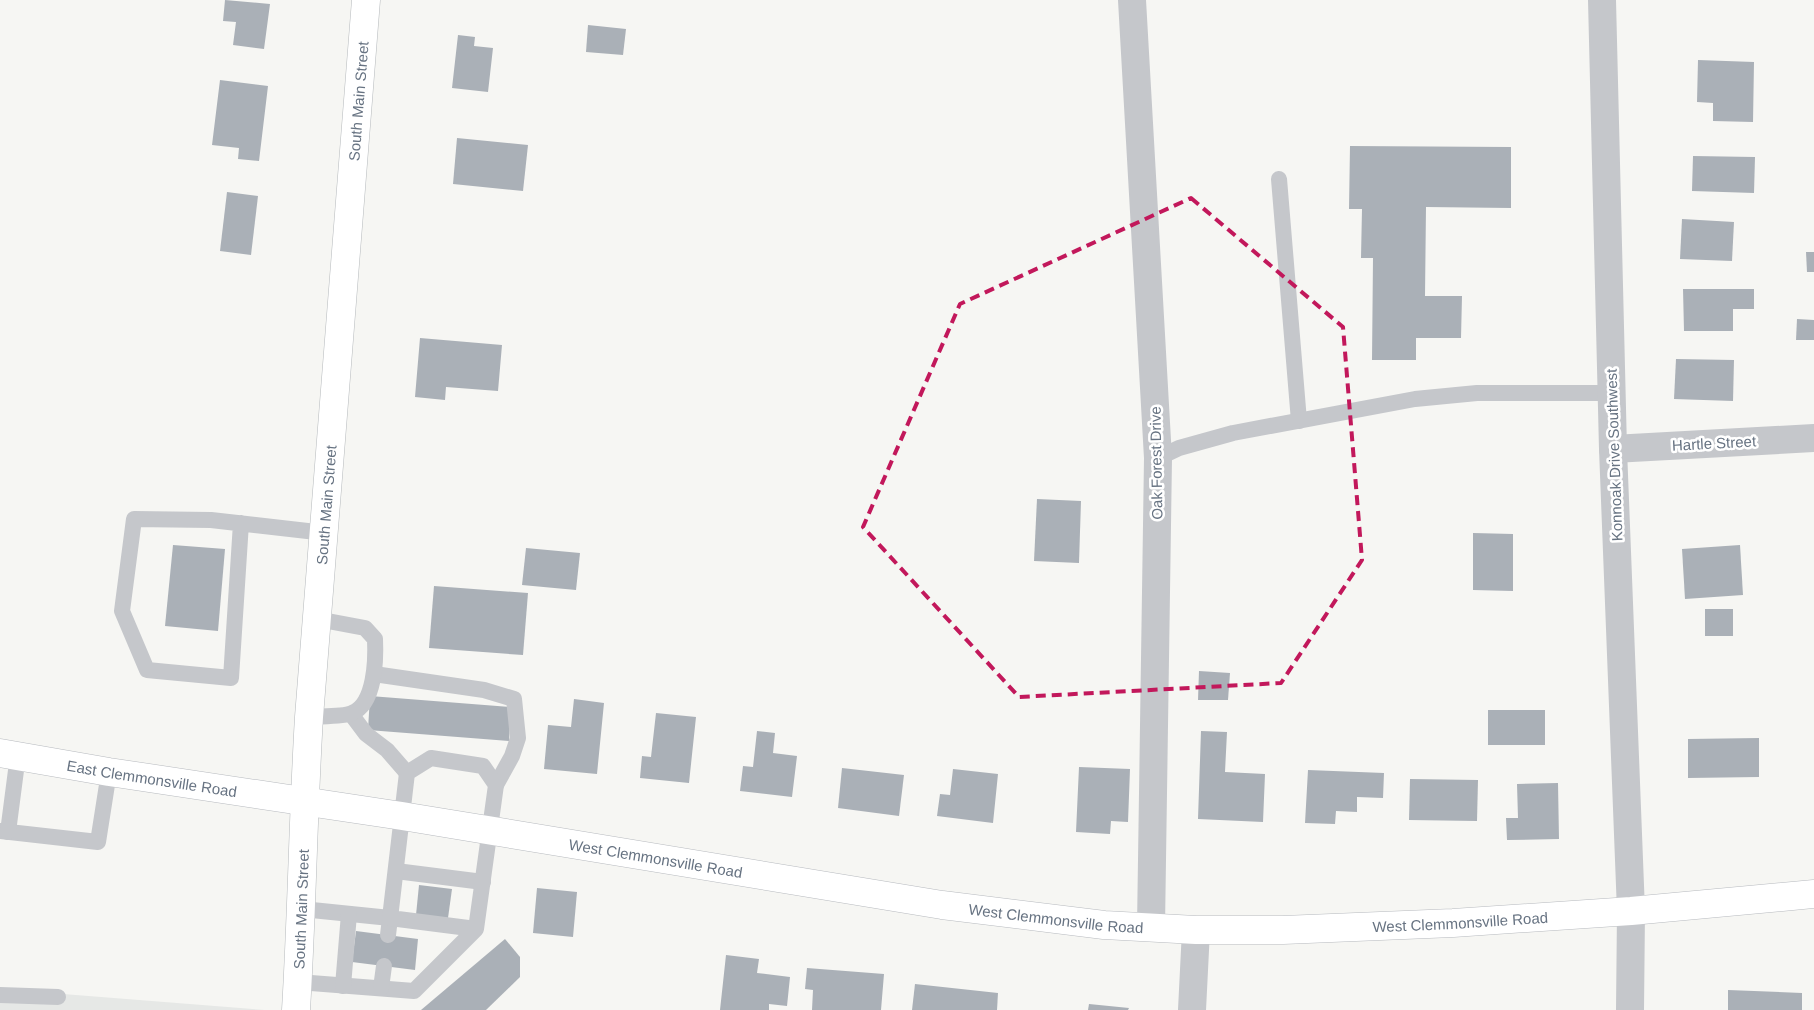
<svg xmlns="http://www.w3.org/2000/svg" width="1814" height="1010" font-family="Arial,sans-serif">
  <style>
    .built { fill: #e6e8e6 }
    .building { fill: #aab0b7 }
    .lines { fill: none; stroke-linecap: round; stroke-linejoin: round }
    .secondary-casing { stroke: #b7babf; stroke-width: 29 }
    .primary-casing { stroke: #b5b9bc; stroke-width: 29 }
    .service { stroke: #c5c7cb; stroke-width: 16 }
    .minor { stroke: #c5c7cb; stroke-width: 28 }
    .secondary { stroke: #fff; stroke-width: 28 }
    .primary { stroke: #fff; stroke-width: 28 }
    .marked { fill: none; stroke: #c2185b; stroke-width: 4; stroke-dasharray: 10 6; stroke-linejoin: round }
    .labels { text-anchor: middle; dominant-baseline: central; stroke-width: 5; stroke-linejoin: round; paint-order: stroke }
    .street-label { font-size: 15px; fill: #677382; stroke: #fff }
  </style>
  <rect width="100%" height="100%" fill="#f6f6f3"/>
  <polygon class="built" points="0,989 265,1010 0,1010"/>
  <g class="building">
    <polygon points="225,0 270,4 264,49 233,45 236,22 223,21"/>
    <polygon points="588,25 626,29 623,55 586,52"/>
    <polygon points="458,35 475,37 474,46 493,48 488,92 452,88"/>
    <polygon points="1698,60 1754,62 1753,122 1713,121 1713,103 1697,102"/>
    <polygon points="220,80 268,86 259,161 238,159 239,148 212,145"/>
    <polygon points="457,138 528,145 523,191 453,184"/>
    <polygon points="1350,146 1511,147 1511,208 1426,207 1425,296 1462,296 1461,338 1416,338 1416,360 1372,360 1373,258 1361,258 1362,209 1349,209"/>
    <polygon points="1693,156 1755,157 1754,193 1692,191"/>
    <polygon points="227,192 258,196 251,255 220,251"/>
    <polygon points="1682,219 1734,222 1732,261 1680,259"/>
    <polygon points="1806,252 1814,252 1814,272 1807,272"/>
    <polygon points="1683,289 1754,289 1754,309 1733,309 1733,331 1684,331"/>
    <polygon points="1797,319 1814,320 1814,340 1796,340"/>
    <polygon points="420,338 502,345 498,391 446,387 445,400 415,397"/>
    <polygon points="1676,359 1734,360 1733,401 1674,399"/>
    <polygon points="1037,499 1081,501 1079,563 1034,561"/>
    <polygon points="1473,533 1513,534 1513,591 1473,590"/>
    <polygon points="173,545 225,549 218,631 165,626"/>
    <polygon points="1740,545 1743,595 1685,599 1682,549"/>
    <polygon points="526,548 580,553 576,590 522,585"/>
    <polygon points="434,586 528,593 523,655 429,648"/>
    <rect x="1705" y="609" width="28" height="27"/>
    <polygon points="1199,671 1230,673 1228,700 1198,700"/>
    <polygon points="370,696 511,707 509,741 368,730"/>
    <polygon points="574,699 604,703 597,774 544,769 548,725 571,727"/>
    <rect x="1488" y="710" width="57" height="35"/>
    <polygon points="656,713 696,717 689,783 640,778 642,756 651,757"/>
    <polygon points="757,731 775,733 773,753 797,756 792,797 740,791 743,766 753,767"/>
    <polygon points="1201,731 1227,732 1225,772 1265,774 1263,822 1198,819"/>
    <polygon points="1759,738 1759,777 1688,778 1688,739"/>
    <polygon points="1079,767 1130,769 1128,822 1111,821 1110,834 1076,832"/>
    <polygon points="842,768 904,775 899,816 838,808"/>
    <polygon points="953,769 998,774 993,823 937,816 940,794 950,795"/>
    <polygon points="1308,770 1384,773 1383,798 1357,797 1357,812 1336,811 1335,824 1305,823"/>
    <polygon points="1410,779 1478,780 1477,821 1409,820"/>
    <polygon points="1558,783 1559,839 1507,840 1506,818 1518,818 1517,784"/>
    <polygon points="419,885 452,889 448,918 416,915"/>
    <polygon points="537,888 577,892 573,937 533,933"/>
    <polygon points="356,931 418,939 415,970 352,962"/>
    <polygon points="505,939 520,957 520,977 486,1010 421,1010"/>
    <polygon points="726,955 759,959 757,973 790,977 787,1006 769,1004 769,1010 720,1010"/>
    <polygon points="807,968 884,974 881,1010 812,1010 813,990 805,989"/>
    <polygon points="915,984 998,993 997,1010 912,1010"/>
    <polygon points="1728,990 1802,993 1802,1010 1728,1010"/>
    <polygon points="1089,1004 1129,1008 1128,1010 1088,1010"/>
  </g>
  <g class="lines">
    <defs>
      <g id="secondary">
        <path id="s1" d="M 0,753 L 109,772 L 402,816 L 942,905 L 1104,925 L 1196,930 L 1283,930 L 1453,923 L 1631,911 L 1814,894"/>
      </g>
      <g id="primary">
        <path id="s2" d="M 296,1010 C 302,912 303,815 309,717 L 366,0"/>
      </g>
    </defs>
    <use href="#secondary" class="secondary-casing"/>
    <use href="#primary" class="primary-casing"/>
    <g class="service">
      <polyline points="1279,179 1299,421"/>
      <polyline points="1158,458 1179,448 1233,433 1415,399 1477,393 1612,393"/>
      <polyline points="241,523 231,678 147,670 122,611 134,519 211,520 325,533"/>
      <polyline points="374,674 484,690 514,699 518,738 512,756 496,785"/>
      <polyline points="351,714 366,734 387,750 407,773"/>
      <path d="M 309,717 C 319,716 343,717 352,713 C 375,704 376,660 375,639 L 365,628 L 317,619"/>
      <polyline points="0,831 98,842 109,772"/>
      <polyline points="8,832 18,755"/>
      <polyline points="396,871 483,882"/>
      <polyline points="302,909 390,918 388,935"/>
      <polyline points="298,982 414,991 476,929 496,785 483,766 431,758 407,773 390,918 476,929"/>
      <polyline points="343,986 349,914"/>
      <polyline points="381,988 384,966"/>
      <polyline points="0,995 58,997"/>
    </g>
    <g class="minor">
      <polyline points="1132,0 1158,458 1151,927"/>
      <polyline points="1602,0 1613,449 1631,911 1630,1010"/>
      <polyline points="1613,449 1814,438"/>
      <polyline points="1192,1010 1196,930"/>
    </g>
    <use href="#secondary" class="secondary"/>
    <use href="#primary" class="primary"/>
  </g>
  <path class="marked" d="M 1191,198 L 1343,327 L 1362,560 L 1281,683 L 1019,697 L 863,527 L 960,304 Z"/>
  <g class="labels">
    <g class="street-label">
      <text stroke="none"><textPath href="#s2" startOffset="911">South Main Street</textPath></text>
      <text transform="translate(1714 443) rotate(-3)">Hartle Street</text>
      <text transform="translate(1614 455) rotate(-92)">Konnoak Drive Southwest</text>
      <text transform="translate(1156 463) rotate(-91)">Oak Forest Drive</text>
      <text stroke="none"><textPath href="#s2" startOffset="506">South Main Street</textPath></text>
      <text stroke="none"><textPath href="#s1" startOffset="154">East Clemmonsville Road</textPath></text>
      <text stroke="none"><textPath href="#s1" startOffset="664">West Clemmonsville Road</textPath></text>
      <text stroke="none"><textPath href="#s2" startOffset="101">South Main Street</textPath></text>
      <text stroke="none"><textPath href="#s1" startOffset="1069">West Clemmonsville Road</textPath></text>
      <text stroke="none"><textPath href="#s1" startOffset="1474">West Clemmonsville Road</textPath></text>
    </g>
  </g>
</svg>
